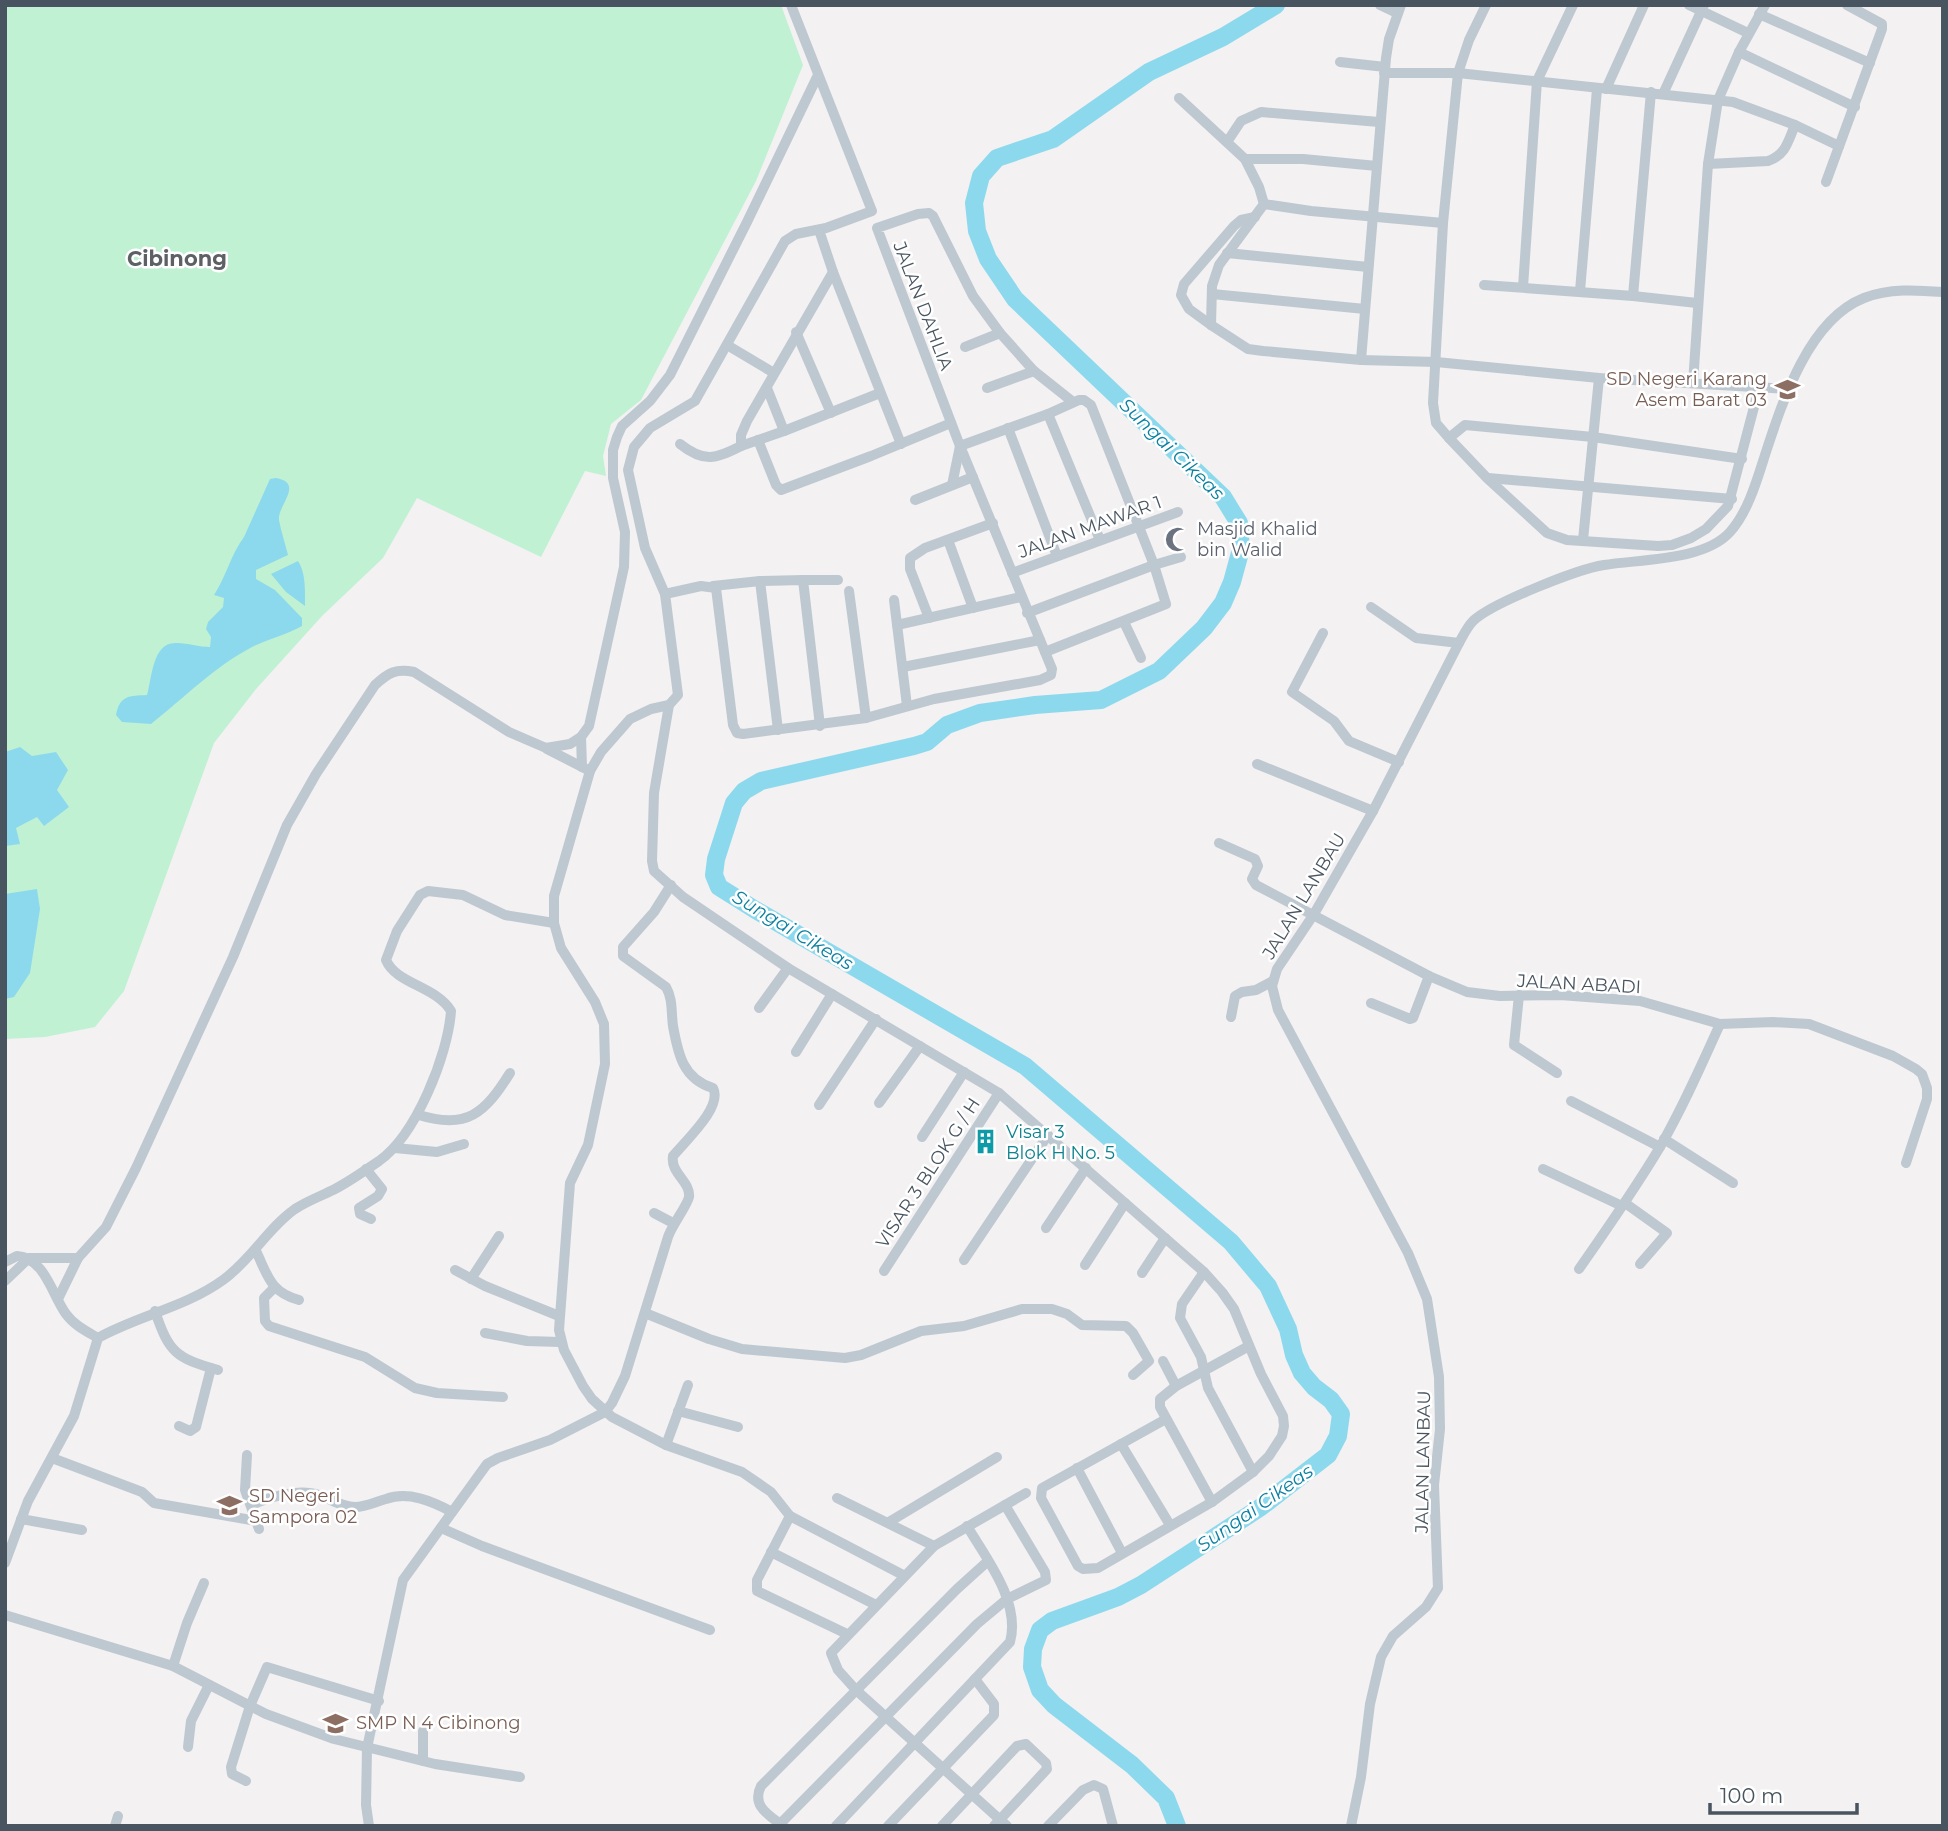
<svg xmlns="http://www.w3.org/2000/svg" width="1948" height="1831" font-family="Montserrat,sans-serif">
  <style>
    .green { fill: #c0f1d3 }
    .water { fill: #8cd9ee }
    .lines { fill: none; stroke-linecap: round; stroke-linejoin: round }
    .river { stroke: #8cd9ee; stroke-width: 18 }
    .minor { stroke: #bec8d0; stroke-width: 10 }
    .labels { text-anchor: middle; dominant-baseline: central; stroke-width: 5; stroke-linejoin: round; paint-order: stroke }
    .street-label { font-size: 18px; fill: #48545f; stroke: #fff }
    .education-label { font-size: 18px; fill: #785e54; stroke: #fff; text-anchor: start }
    .worship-label { font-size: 18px; fill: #5b616d; stroke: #fff; text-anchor: start }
    .culture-label { font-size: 18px; fill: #0d838f; stroke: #fff; text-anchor: start }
    .water-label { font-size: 19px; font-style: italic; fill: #0b80a0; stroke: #fff }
    .quarter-label { font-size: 21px; font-weight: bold; fill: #5d6166; stroke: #fff }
  </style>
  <rect width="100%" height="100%" fill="#f3f1f1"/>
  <polygon class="green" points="5,5 781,5 803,65 756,181 641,400 611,424 603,456 606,476 585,471 541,557 417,498 383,558 322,616 256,689 214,743 124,991 95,1027 45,1037 5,1039"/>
  <g class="water">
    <path d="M 276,478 C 305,483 277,506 279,520 C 281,531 285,543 288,555 L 256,570 L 256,579 L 275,590 L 302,618 L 302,626 C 286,635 268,639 252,647 C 214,667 184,698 151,724 L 122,722 L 116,715 C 120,695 129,696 147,695 C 152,679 152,641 177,643 C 188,643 199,647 210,647 L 211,637 L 206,629 L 208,622 L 223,607 L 224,598 L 214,595 C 226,577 231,554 244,537 L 270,479 Z"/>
    <path d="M 298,561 C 306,573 305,591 305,606 L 286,592 L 271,574 Z"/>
    <polygon points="20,747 32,756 56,752 68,770 57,790 69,807 44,826 37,817 16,828 20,844 5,846 5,752"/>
    <polygon points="37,889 40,909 30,973 14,997 5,999 5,894"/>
  </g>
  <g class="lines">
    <polyline class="river" points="1177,1826 1166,1798 1132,1765 1054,1705 1040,1690 1032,1667 1033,1649 1040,1630 1052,1621 1118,1597 1141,1585 1261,1507 1328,1455 1338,1436 1341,1414 1331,1400 1314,1387 1302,1373 1294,1355 1288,1329 1268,1286 1231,1242 1025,1066 754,909 719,887 714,875 716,859 734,803 744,791 761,781 914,746 927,742 947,725 980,713 1035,705 1101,700 1159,671 1204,628 1223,603 1232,582 1241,549 1239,523 1223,497 1015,299 988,259 977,231 974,203 981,176 997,158 1053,139 1149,72 1223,37 1276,5"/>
    <g class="minor">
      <polyline points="791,5 872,211 826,228 796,234 785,241 695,401 650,428 634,447 628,470 645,548 665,594 678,695 669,705 651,709 630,719 601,752 590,771 554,896 554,923 561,948 595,1002 604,1024 605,1064 588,1145 570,1183 559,1330 564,1350 583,1386 592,1399 612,1417 666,1445 742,1472 771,1492 790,1516 903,1575"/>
      <polyline points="1380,5 1397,13"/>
      <polyline points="1486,5 1469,40 1458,73 1443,223 1433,403 1436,423 1449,438 1487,478 1547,533 1567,540 1658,546 1672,545 1691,538 1706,529 1728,506 1759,388"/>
      <polyline points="1689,5 1748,33"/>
      <polyline points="1759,14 1870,63"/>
      <polyline points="1739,52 1855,107"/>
      <polyline points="1340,62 1385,67"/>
      <polyline points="1384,73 1458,73 1733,102 1795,125 1839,146"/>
      <polyline points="1606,89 1644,5"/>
      <polyline points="1663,94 1704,5"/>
      <polyline points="1179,98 1245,159 1259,187 1264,204"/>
      <polyline points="1227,142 1241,121 1261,112 1379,122"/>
      <polyline points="1245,159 1303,159 1377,166"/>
      <path d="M 1708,164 L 1768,161 C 1786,155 1788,141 1795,125"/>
      <polyline points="1826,182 1882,29 1882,24 1847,5"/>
      <polyline points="1264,204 1311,211 1443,223"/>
      <polyline points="1255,217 1241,220 1234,226 1184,284 1181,295 1189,309 1211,325 1248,349 1263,351 1361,360 1436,362 1599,378 1789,389"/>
      <polyline points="819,230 833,272 901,444"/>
      <polyline points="1227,253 1368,267"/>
      <polyline points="833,272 747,421 741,435 741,446 784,431 880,393"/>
      <polyline points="1484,285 1633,296 1697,303"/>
      <polyline points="1523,287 1537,81 1573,5"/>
      <polyline points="1580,291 1597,89"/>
      <polyline points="1212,294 1365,309"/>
      <polyline points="1633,296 1651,92"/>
      <polyline points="1211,325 1212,286 1219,265 1264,204"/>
      <polyline points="796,332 831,413"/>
      <polyline points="727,345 774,373"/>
      <polyline points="965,347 1000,333"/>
      <polyline points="1361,360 1386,58 1389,39 1401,5"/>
      <polyline points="1693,383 1708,164 1718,100 1739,52 1765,5"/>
      <polyline points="767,388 784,431"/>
      <polyline points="987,388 1034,371"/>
      <polyline points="1048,414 1100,540"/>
      <polyline points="1008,428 1057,556"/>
      <polyline points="1449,438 1465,425 1593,437 1742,459"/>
      <polyline points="758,440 776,485 781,490 871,456 951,423"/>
      <path d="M 680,444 C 704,463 716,459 741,446"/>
      <polyline points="1488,478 1732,499"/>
      <polyline points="952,485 960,446 1048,414 1079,400 1084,400 1091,405 1154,565 1166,604 1045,652"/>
      <polyline points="915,500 973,477"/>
      <polyline points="948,540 973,608"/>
      <polyline points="1583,540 1599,378"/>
      <polyline points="1012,573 1178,512"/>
      <polyline points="803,580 838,580"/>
      <polyline points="760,581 778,730"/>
      <polyline points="713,586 760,581 803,580 820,726"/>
      <polyline points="849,591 866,718"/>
      <polyline points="665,594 701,586 716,588 733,725 737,733 743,734 866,718 934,699 1040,680 1051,675 1052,669 960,446 877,228 918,214 929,213 933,216 973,296 1000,333 1034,371 1073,402"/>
      <polyline points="894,600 907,706"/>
      <polyline points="1371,607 1416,638 1459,643"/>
      <polyline points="1027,613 1154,565 1181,557"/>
      <polyline points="929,618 910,569 910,558 925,548 993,523"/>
      <polyline points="1124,622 1141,658"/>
      <polyline points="897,625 1021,597"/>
      <polyline points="1323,633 1292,692 1334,721 1349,741 1399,762"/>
      <polyline points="903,667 1040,640"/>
      <polyline points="669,705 654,793 652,861 654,871 683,897 788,968 999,1093 1204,1272 1222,1292 1234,1309 1261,1374 1283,1416 1284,1426 1282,1436 1269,1456 1253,1472 1212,1502 1098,1568 1083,1569 1078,1566 1041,1498 1042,1488 1166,1419"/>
      <polyline points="581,737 582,767"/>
      <polyline points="547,749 590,771"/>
      <polyline points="1257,764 1373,811"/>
      <polyline points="1219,843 1255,859 1258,866 1252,879 1256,885 1429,976 1467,992 1500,996 1560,995 1640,1001 1720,1024 1773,1022 1809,1024 1893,1056 1916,1069 1922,1074 1927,1088 1927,1099 1906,1163"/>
      <polyline points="1519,995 1514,1045 1557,1073"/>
      <polyline points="1371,1003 1410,1019 1413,1018 1429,976"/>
      <polyline points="759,1008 788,968"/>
      <polyline points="1231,1017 1235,996 1242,992 1256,990 1273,981"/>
      <polyline points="796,1052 832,994"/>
      <polyline points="1571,1101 1660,1147"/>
      <polyline points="879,1103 920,1046"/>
      <polyline points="819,1105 876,1019"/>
      <path d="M 419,1115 C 467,1130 485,1113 510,1073"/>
      <polyline points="922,1137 964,1072"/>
      <polyline points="1664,1139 1733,1183"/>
      <polyline points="395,1148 437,1152 464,1144"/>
      <polyline points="366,1169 382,1189 378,1196 359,1208 360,1214 371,1219"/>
      <polyline points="1543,1169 1622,1206"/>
      <polyline points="1625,1203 1667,1233 1640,1264"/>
      <polyline points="654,1213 673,1223"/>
      <polyline points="1046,1228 1086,1168"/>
      <path d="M 256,1251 C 268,1276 270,1292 299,1300"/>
      <polyline points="964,1260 1048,1135"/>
      <path d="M 5,1262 L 17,1256 C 45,1258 52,1295 66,1314 C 74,1325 86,1331 98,1338"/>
      <polyline points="1085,1265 1125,1203"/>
      <path d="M 1579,1269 C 1607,1229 1635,1189 1660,1147 C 1683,1107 1701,1066 1720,1024"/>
      <polyline points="455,1270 485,1286 559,1316"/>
      <polyline points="884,1271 999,1093"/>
      <polyline points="1204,1272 1182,1304 1180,1318 1201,1357 1208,1388 1253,1472"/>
      <polyline points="1142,1273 1165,1238"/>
      <polyline points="471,1279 499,1236"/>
      <path d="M 5,1281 L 29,1258 L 78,1258 L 106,1227 L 136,1168 L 233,957 L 287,825 L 316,774 L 375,685 C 388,673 396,668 414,672 L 509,732 L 546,748 L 570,744 L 581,737 L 589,726 L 624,567 L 625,532 L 613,478 L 613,450 L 617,437 L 622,426 L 650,401 L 670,375 L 747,222 L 818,75"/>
      <polyline points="274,1288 264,1298 265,1321 269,1326 365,1357 415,1388 437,1393 503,1397"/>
      <polyline points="58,1299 78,1258"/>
      <path d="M 155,1311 C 169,1353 176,1358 218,1370"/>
      <polyline points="645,1313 709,1339 742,1349 845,1358 861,1355 921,1331 964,1326 1022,1309 1052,1309 1067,1314 1082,1325 1126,1326 1133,1333 1149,1361 1133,1375"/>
      <polyline points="485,1333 527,1341 560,1342"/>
      <polyline points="1163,1361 1176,1386"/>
      <polyline points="678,1411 738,1427"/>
      <polyline points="179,1426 190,1431 196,1427 211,1368"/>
      <polyline points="1121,1444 1170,1525"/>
      <polyline points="666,1445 688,1385"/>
      <polyline points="247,1455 245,1490 259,1529"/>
      <polyline points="52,1458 142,1492 154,1503 257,1521"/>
      <polyline points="1077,1468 1122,1553"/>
      <polyline points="837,1498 934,1546"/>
      <polyline points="1212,1502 1160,1407 1160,1399 1176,1386 1249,1346"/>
      <path d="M 251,1505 C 270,1497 298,1488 319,1495 C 331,1499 341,1507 355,1507 C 366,1507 375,1502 386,1499 C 408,1491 432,1501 452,1512"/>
      <polyline points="790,1516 757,1580 757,1591 847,1634"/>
      <polyline points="21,1519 82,1530"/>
      <polyline points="889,1522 997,1457"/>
      <polyline points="441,1528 482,1546 710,1630"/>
      <polyline points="771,1552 876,1605"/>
      <path d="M 5,1563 L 28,1501 L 74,1416 L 98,1338 C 137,1316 186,1307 223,1280 C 251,1260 268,1228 295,1209 C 307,1201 321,1196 333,1190 C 349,1182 364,1171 379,1161 C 416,1135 448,1055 451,1011 C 436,986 396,984 386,960 L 397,931 L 420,895 L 428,891 L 463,895 L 505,915 L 554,923"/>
      <polyline points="5,1615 173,1666 266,1714 334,1739 435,1764 520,1777"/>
      <polyline points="173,1666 187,1623 204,1583"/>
      <polyline points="423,1731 423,1761"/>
      <polyline points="188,1747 191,1721 209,1685"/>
      <polyline points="246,1781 232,1774 231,1767 250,1706 267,1667 379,1701"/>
      <polyline points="780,1824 977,1624 1007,1599 1046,1580 1045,1572 1005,1505"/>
      <polyline points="115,1826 118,1816"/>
      <path d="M 369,1826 L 366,1805 L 367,1748 L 403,1580 L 487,1464 L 498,1458 L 550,1440 L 605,1412 L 612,1403 L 625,1376 L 668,1237 C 672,1225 687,1206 689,1197 C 691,1182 670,1173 673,1156 C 686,1140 723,1107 713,1088 C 683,1079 678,1054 673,1026 C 671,1012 673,999 666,987 L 623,956 L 623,947 L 654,912 L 671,885"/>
      <path d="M 783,1826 C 769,1815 751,1806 761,1786 L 957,1589 L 988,1561"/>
      <path d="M 836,1826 L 1010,1642 C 1021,1602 986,1558 967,1526"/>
      <polyline points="888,1826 994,1715 994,1704 975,1679"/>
      <polyline points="942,1826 1017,1746 1026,1744 1046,1763 1047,1769 994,1826"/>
      <polyline points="1007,1826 856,1690 838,1670 831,1653 934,1546 1026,1493"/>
      <polyline points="1048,1826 1083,1790 1094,1785 1103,1789 1113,1826"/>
      <path d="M 1351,1826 L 1361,1777 L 1370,1704 L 1381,1657 L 1393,1636 L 1426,1607 L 1438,1588 L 1434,1485 L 1440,1429 L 1439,1377 L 1427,1299 L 1408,1253 L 1278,1010 L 1272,986 L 1277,969 L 1314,914 L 1373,811 L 1459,643 C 1463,636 1467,627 1473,621 C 1492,603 1578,569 1604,565 C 1641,559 1704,561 1730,532 C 1748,512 1757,480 1765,455 C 1782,403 1808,320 1864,298 C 1889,288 1917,290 1943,292"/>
    </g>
  </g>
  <defs>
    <symbol id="school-bare" viewBox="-9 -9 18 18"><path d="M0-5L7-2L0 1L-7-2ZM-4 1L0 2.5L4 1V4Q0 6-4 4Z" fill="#8d6e63" stroke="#fff" stroke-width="2.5" paint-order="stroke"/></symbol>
    <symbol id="mosque-bare" viewBox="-9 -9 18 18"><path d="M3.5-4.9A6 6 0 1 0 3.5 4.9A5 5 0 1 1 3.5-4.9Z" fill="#6b7280" stroke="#fff" stroke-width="2.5" paint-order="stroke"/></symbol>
    <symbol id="building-bare" viewBox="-9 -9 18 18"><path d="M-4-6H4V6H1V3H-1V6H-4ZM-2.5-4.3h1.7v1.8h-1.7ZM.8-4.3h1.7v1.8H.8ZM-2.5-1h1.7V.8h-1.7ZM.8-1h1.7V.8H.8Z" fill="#0f9aa8" stroke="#fff" stroke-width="2.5" paint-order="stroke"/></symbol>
  </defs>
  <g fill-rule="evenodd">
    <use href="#school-bare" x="1770" y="372" width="35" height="35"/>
    <use href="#mosque-bare" x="1160" y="522" width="35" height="35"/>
    <use href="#building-bare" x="968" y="1124" width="35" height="35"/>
    <use href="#school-bare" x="212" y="1488" width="35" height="35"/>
    <use href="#school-bare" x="318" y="1706" width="35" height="35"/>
  </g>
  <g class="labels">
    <g class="street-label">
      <text transform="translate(923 306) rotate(69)">JALAN DAHLIA</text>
      <text transform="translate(1090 527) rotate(-20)">JALAN MAWAR 1</text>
      <text transform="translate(1304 896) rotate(-59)">JALAN LANBAU</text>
      <text transform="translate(1579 984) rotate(3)">JALAN ABADI</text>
      <text transform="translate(928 1173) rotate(-57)">VISAR 3 BLOK G / H</text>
      <text transform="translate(1423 1462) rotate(-89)">JALAN LANBAU</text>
    </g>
    <g class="education-label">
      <text x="1767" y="379" text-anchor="end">SD Negeri Karang<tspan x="1767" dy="21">Asem Barat 03</tspan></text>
      <text x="249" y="1496">SD Negeri<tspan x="249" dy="21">Sampora 02</tspan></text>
      <text x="356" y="1723">SMP N 4 Cibinong</text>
    </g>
    <g class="worship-label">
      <text x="1197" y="529">Masjid Khalid<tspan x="1197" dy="21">bin Walid</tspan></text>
    </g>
    <g class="culture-label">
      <text x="1006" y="1132">Visar 3<tspan x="1006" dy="21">Blok H No. 5</tspan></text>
    </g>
    <g class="water-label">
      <text transform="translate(1172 449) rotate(44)">Sungai Cikeas</text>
      <text transform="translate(793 930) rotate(31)">Sungai Cikeas</text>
      <text transform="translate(1255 1508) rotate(-35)">Sungai Cikeas</text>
    </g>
    <g class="quarter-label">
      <text x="177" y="258">Cibinong</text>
    </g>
  </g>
  <rect width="1948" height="1831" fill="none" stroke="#48545f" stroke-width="14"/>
  <path d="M1710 1803v10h147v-10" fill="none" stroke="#48545f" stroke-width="3.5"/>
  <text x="1720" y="1803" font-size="21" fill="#48545f" stroke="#ffffff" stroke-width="5" paint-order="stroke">100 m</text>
</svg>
